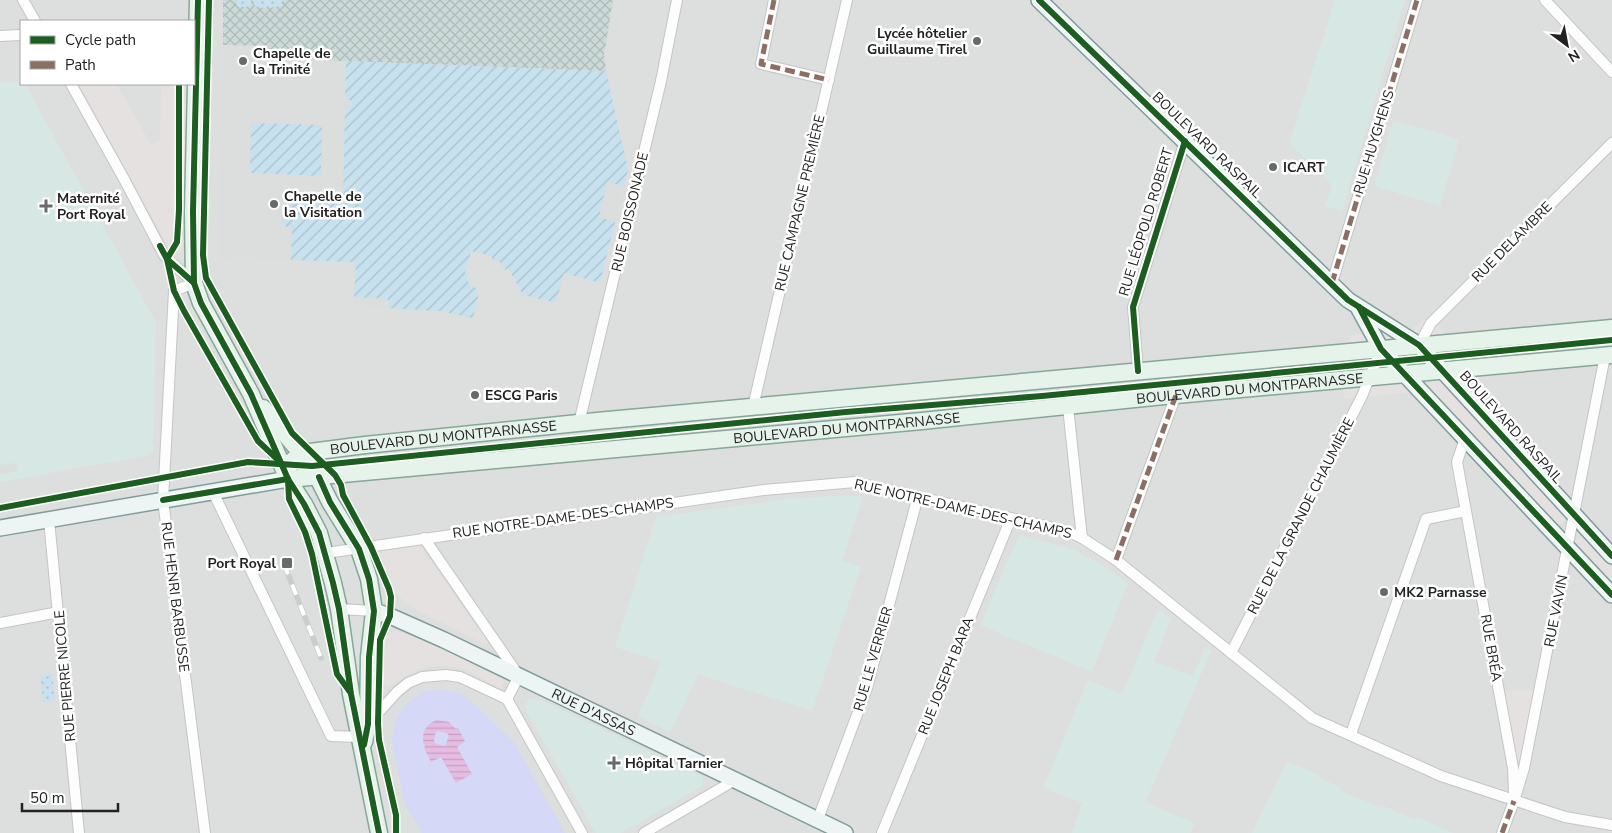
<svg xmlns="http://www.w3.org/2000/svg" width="1612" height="833" font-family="'Nunito Sans',sans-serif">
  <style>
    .residential { fill: #dcdfdd; fill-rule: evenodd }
    .education { fill: #d7e7e4 }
    .religious { fill: #dcdedd }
    .construction { fill: url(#construction-cross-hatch) }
    .grass { fill: url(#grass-dots) }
    .park { fill: #d5d8f6 }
    .garden { fill: url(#garden-furrows) }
    .plaza { fill: #e5e1e0 }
    .water { fill: url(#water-rules); fill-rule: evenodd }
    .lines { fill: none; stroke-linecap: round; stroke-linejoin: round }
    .street-casing { stroke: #c3c6c4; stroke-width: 12 }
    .secondary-casing { stroke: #809c9a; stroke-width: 18 }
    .primary-casing { stroke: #86a798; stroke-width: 19 }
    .street { stroke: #fcfdfc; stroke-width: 10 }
    .secondary { stroke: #ecf5f4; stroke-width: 15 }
    .primary { stroke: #e6f3eb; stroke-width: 16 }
    .rail-casing { stroke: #cbcccc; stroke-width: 5.5 }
    .rail { stroke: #fff; stroke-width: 4; stroke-dasharray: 11; stroke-linecap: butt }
    .quiet { stroke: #8d6e63; stroke-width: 5; stroke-dasharray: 10 5; stroke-linecap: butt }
    .cycleway-casing { stroke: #fff; stroke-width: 9 }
    .cycleway { stroke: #1b5e20; stroke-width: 6 }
    .poi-dot { fill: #686a69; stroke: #fff; stroke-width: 2 }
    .labels { text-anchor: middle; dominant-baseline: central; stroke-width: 5; stroke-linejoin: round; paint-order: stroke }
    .poi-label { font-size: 14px; font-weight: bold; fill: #222; stroke: #fff; text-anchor: start }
    .street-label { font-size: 14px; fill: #222; stroke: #fff }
  </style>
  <defs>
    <pattern id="construction-cross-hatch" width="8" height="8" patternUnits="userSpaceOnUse" patternTransform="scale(1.25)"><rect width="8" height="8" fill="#cbdad8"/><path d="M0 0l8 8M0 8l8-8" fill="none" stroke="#aebbb9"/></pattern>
    <pattern id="grass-dots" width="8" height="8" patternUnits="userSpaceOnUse" patternTransform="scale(1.25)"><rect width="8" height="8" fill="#c7e1ef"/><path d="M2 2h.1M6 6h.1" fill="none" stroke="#abc1cd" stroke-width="1.8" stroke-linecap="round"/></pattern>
    <pattern id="garden-furrows" width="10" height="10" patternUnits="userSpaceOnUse" patternTransform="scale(1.25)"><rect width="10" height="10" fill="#c7e1ef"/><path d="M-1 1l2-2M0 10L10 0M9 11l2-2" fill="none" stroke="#abc1cd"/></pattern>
    <pattern id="water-rules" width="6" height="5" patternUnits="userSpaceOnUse" patternTransform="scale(1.25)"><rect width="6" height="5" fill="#e5bce2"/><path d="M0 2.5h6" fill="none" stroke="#c4a1c2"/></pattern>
  </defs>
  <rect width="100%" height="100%" fill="#eaf0ed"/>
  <path class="residential" d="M 0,0 L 1612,0 L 1612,833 L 0,833 ZM 21,21 L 194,21 L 194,84 L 21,84 Z"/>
  <g class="education">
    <polygon points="1335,0 1405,0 1342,211 1325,206 1332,185 1289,143"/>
    <polygon points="21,82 21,84 25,84 156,322 153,451 150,455 0,482 0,83"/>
    <polygon points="1393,120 1459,139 1440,206 1374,186"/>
    <polygon points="847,495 863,497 842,561 861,567 812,711 698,674 670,732 638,716 661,662 615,647 656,517 786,499"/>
    <polygon points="1019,535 1075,550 1110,570 1128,584 1092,672 980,625"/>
    <polygon points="1158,609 1171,619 1154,662 1193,676 1205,647 1211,651 1146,802 1195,824 1190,833 1072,833 1082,803 1043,788 1088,680 1122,694"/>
    <polygon points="531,698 543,701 703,777 703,786 621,833 596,833 527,713 525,704"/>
    <polygon points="1287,761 1320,775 1319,778 1340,787 1339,790 1382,808 1384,806 1415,820 1417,817 1453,833 1252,833"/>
  </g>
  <g class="religious">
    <polygon points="223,45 264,46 264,58 606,71 628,170 604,267 460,232 440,311 354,306 356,262 238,258 218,259"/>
    <polygon points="17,463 19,471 0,474 0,465"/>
  </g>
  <polygon class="construction" points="223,0 613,0 604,55 606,71 264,58 264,46 223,45"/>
  <g class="grass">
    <polygon points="236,0 251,0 251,4 248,7 237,7"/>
    <polygon points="253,0 282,0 282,7 256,8 254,4"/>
    <polygon points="52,674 55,700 43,702 40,675"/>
  </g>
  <path class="park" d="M 430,690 L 453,691 L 466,697 L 513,741 L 565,833 L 422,833 L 405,804 L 392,741 C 393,715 406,699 430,690 Z"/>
  <g class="garden">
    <polygon points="346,61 606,71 628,170 624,186 607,182 599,217 615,222 601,279 597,282 564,273 557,299 553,302 523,295 508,268 505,270 500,262 492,260 492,256 471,251 465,273 468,274 467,280 471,287 477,288 476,293 479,293 473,318 440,311 388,308 389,301 387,299 354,297 356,262 291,260 292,229 290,227 282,226 283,209 290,210 289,199 343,201 345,105 353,106 350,100 345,99"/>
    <polygon points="253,123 321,125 322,126 321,174 319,176 252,173 250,172 251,125"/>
  </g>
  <g class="plaza">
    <polygon points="79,84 116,84 151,144 160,141 161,85 187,84 183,245 180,252 174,253 169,248"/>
    <polygon points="1424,320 1441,328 1446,335 1476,336 1479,369 1478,385 1449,390 1563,513 1565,518 1563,523 1558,525 1554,523 1431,390 1344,399 1338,347 1347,343 1352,335 1376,331 1382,328 1412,331"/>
    <polygon points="1582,536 1587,538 1612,565 1612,586 1577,547 1575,545 1576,539"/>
    <polygon points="416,544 421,547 476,626 481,626 489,640 488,643 484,644 412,607 395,594 377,551 377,550"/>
    <polygon points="396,630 440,646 503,679 504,682 500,689 495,689 495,686 470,672 459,668 440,666 426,667 412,672 387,687 383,683 385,637 389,632"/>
    <polygon points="1511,690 1535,691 1519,764 1517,763 1503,691"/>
  </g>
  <path class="water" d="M 437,720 L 449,722 L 456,729 L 458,728 L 465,741 L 457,747 L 472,774 L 456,783 L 441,757 L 431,762 L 424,748 L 425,747 C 420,735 425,724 437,720 ZM 438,731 L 447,733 L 449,736 L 445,746 L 436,744 L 434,741 L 435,734 Z"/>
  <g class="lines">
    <defs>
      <g id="street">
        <polyline points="23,0 35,21"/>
        <polyline points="774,0 761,64 829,80"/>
        <polyline points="1545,0 1612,72"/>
        <polyline points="0,36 21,35"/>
        <polyline points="71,84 124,179 164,255 194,283 174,291 163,500 205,833"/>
        <polyline points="1332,283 1417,0"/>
        <polyline points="1419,345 1431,323 1612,143"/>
        <polyline points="1138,371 1133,307 1185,141"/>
        <polyline points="753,407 847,0"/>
        <polyline points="1068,407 1082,538"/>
        <polyline points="579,423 661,81 677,0"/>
        <polyline points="1465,438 1457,462 1513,768 1514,793"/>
        <polyline points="213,492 331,736 360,737"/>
        <polyline points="49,520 79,833"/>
        <polyline points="424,538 519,676 507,699"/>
        <polyline points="326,553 764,490 855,482 1067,531 1082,538 1116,560 1312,718 1441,776 1565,817 1612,825"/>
        <polyline points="1116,560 1176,395"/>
        <polyline points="339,609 374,611"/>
        <polyline points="0,623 59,612"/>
        <polyline points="1231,653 1362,396 1381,349"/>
        <polyline points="368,724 397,692 408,683 422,677 446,675 460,677 507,699 582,833"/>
        <polyline points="1351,734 1426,519 1466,511"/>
        <polyline points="818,819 867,688 918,496"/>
        <polyline points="644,833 735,780"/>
        <polyline points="882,833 1011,518"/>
        <polyline points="1502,833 1514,801 1524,768 1605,356"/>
      </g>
      <g id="secondary">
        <polyline points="1039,0 1348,300 1419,345 1612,556"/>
        <polyline points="1359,309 1381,349 1612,595"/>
        <polyline points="0,528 288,479"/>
        <path id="s1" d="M 374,611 L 390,616 L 444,640 L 845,833"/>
      </g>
      <g id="primary">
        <polyline points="198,0 193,211 194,283 201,303 251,394 288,479 304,504 319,533 333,583 339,609 351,694 379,833"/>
        <polyline points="263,408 312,466 330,502 359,549 369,579 374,611 369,657 368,724 364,742"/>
        <path id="s2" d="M 288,479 L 288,464 L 302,453 L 365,445 L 597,421 L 1612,328"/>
        <path id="s3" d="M 288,479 L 922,421 L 1154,397 L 1612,355"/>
      </g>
    </defs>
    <use href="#street" class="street-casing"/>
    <use href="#secondary" class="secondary-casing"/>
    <use href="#primary" class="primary-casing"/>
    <use href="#street" class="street"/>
    <use href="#secondary" class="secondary"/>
    <use href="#primary" class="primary"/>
    <defs>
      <polyline id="rail" points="284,564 321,658"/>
    </defs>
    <use href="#rail" class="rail-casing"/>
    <use href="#rail" class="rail"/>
    <g class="quiet">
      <polyline points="774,0 761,64 829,80"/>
      <polyline points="1332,283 1417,0"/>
      <polyline points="1116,560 1176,395"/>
      <polyline points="1502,833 1514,801"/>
    </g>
    <defs>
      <g id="cycleway">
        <polyline points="209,0 203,255 206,278 292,433 335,475 341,485 343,495 371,547 389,589 391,597 390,616 380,640 378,723 379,740 396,815 396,833"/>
        <polyline points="1039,0 1348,300 1419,345 1612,556"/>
        <polyline points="179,84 179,210 177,242 167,259 174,291 184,311 258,441 276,458"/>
        <polyline points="160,246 167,259 194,283 201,303 251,394 288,479 304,504 319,533 333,583 339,609 351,694 379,833"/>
        <polyline points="194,283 193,211 198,0"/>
        <polyline points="1359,307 1381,349 1612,595"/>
        <polyline points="1138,371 1133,307 1185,141"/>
        <polyline points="319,477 330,502 359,549 369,579 374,611 369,657 368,724 364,745"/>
        <polyline points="288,479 289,499 305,532 312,554 337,674 350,692"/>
        <polyline points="163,500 288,479"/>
        <polyline points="0,508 248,462 312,466 846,412 1042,396 1612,340"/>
      </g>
    </defs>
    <use href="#cycleway" class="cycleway-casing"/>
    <use href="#cycleway" class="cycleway"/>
  </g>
  <g class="poi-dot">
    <circle cx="977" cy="41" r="5"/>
    <circle cx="243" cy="61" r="5"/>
    <circle cx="1273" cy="167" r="5"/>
    <circle cx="274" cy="204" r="5"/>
    <path d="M43.5 198.5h5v5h5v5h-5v5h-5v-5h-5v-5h5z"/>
    <circle cx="475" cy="395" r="5"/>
    <rect x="281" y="557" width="12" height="12" rx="2.5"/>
    <circle cx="1384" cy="592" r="5"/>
    <path d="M611.5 755.5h5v5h5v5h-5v5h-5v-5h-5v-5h5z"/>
  </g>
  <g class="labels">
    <g class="poi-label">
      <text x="967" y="33" text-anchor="end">Lycée hôtelier<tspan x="967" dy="16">Guillaume Tirel</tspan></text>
      <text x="253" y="53">Chapelle de<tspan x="253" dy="16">la Trinité</tspan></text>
      <text x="1283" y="167">ICART</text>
      <text x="284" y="196">Chapelle de<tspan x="284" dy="16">la Visitation</tspan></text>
      <text x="57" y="198">Maternité<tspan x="57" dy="16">Port Royal</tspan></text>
      <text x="485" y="395">ESCG Paris</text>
      <text x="276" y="563" text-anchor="end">Port Royal</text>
      <text x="1394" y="592">MK2 Parnasse</text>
      <text x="625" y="763">Hôpital Tarnier</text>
    </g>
    <g class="street-label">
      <text transform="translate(1374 142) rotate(-73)">RUE HUYGHENS</text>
      <text transform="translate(1207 145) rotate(44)">BOULEVARD RASPAIL</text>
      <text transform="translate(800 203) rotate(-77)">RUE CAMPAGNE PREMIÈRE</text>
      <text transform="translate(630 212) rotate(-77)">RUE BOISSONADE</text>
      <text transform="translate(1146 222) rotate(-73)">RUE LÉOPOLD ROBERT</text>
      <text transform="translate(1512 242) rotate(-45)">RUE DELAMBRE</text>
      <text stroke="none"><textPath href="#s3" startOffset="966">BOULEVARD DU MONTPARNASSE</textPath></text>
      <text transform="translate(1511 427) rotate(48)">BOULEVARD RASPAIL</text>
      <text stroke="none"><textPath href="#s3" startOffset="561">BOULEVARD DU MONTPARNASSE</textPath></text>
      <text stroke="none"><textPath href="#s2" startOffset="175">BOULEVARD DU MONTPARNASSE</textPath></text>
      <text transform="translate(963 509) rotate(13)">RUE NOTRE-DAME-DES-CHAMPS</text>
      <text transform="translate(1301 516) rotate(-63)">RUE DE LA GRANDE CHAUMIÈRE</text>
      <text transform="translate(563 518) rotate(-8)">RUE NOTRE-DAME-DES-CHAMPS</text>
      <text transform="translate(175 597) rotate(83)">RUE HENRI BARBUSSE</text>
      <text transform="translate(1556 611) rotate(-79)">RUE VAVIN</text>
      <text transform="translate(1491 648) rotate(80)">RUE BRÉA</text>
      <text transform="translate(873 659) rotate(-74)">RUE LE VERRIER</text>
      <text transform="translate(65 676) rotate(-95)">RUE PIERRE NICOLE</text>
      <text transform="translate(946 676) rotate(-68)">RUE JOSEPH BARA</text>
      <text stroke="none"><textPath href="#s1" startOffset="242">RUE D'ASSAS</textPath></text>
    </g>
  </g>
  <rect x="20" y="20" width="175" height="65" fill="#ffffff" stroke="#a7a7a7"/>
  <rect x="30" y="36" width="25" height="8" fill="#1b5e20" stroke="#a7a7a7"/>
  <text x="65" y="45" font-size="15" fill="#222222">Cycle path</text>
  <rect x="30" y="61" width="25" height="8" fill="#8d6e63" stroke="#a7a7a7"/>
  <text x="65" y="70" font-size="15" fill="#222222">Path</text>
  <g transform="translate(1567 45) rotate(148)" stroke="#ffffff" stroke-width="4" paint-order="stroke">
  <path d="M0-4L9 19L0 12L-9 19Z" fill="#222222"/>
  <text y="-8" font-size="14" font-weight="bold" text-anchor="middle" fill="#222222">N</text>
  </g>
  <path d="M22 803v8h96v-8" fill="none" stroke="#222222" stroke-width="2.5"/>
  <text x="30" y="803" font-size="15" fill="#222222" stroke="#ffffff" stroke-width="4" paint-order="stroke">50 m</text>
</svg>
